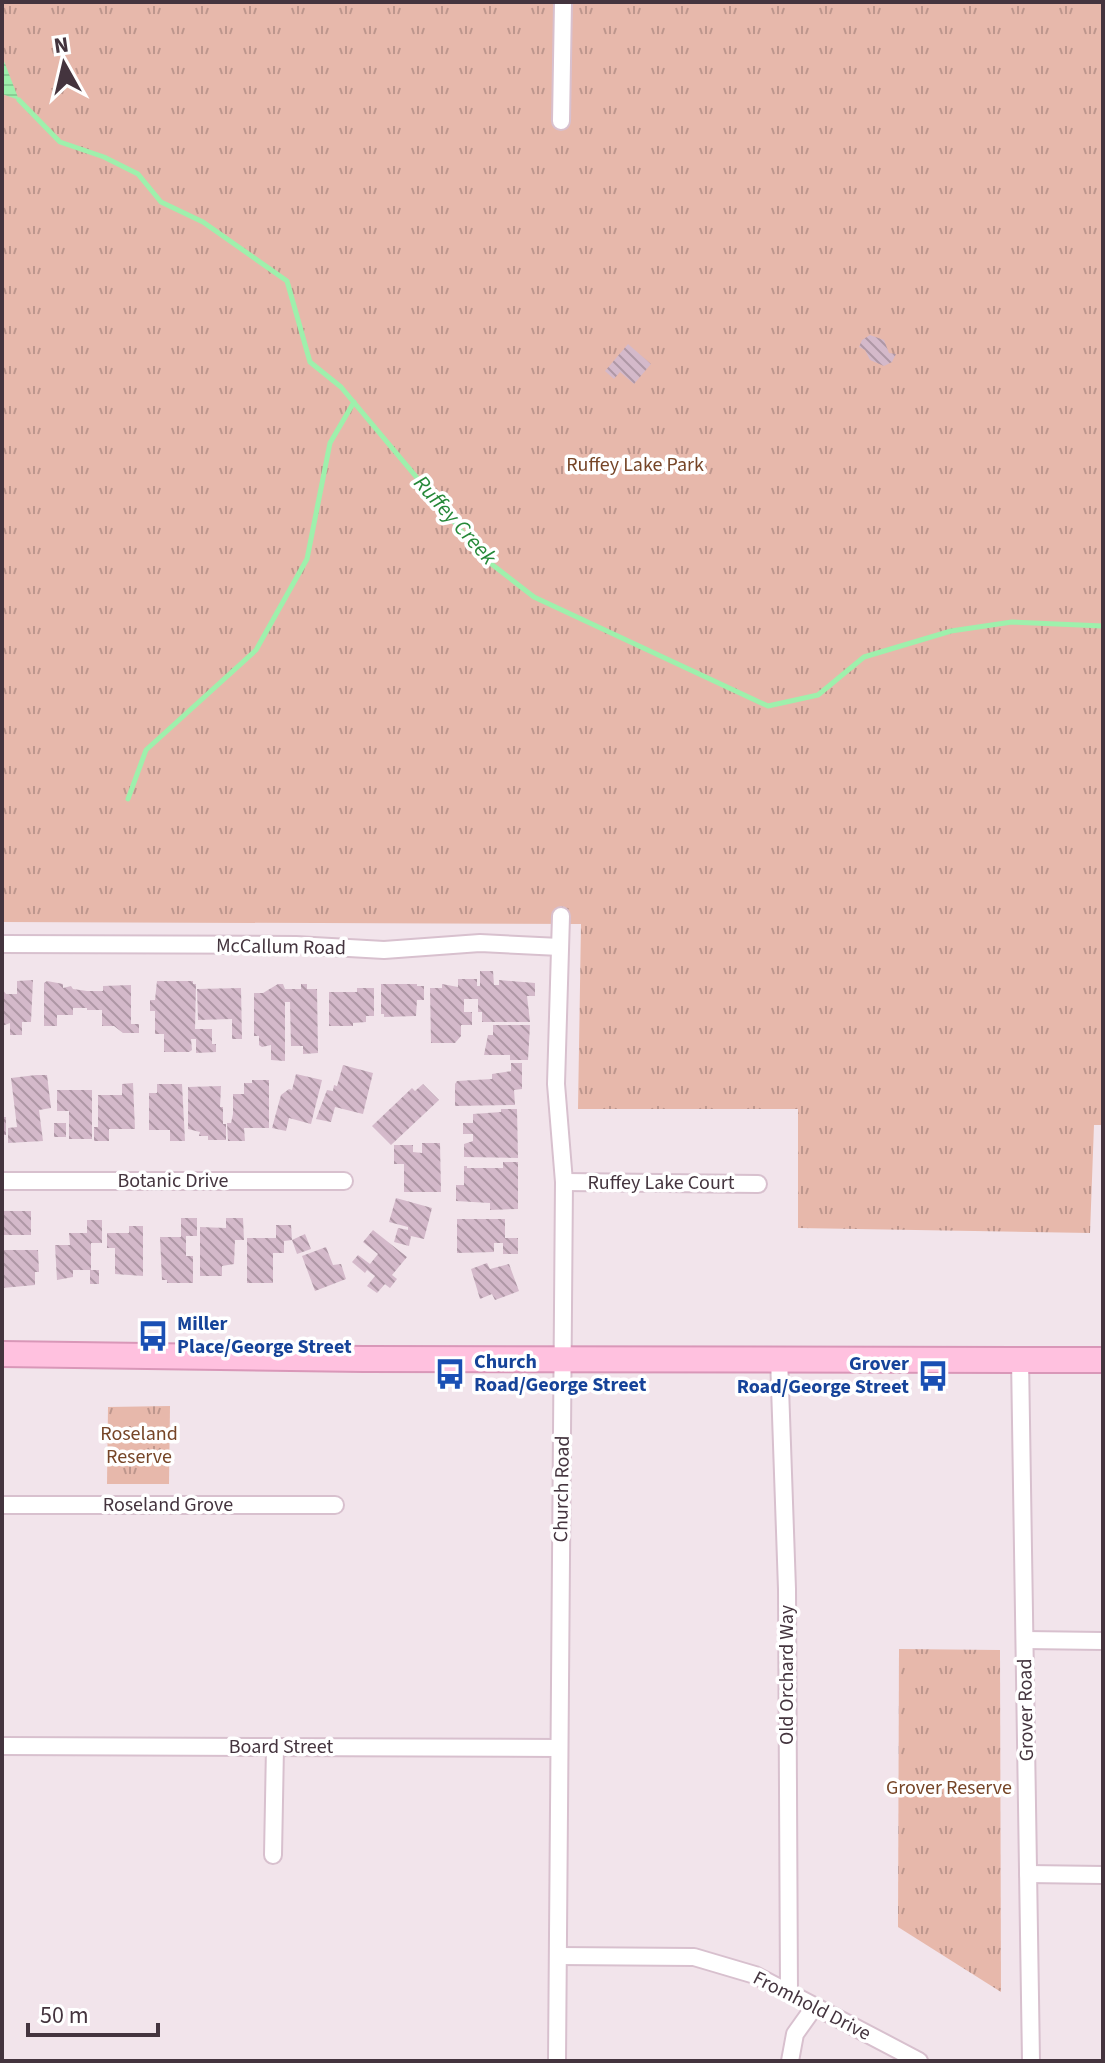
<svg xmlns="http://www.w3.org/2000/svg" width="1105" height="2063" font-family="'Source Sans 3',sans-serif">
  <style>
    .grass { fill: url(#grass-tufts) }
    .water { fill: url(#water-rules) }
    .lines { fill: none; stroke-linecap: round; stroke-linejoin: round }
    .stream { stroke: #9ef0ac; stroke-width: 5 }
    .building { fill: url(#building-back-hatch) }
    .minor-casing { stroke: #d8c0ce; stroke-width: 20 }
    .secondary-casing { stroke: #d997b8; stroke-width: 28 }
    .minor { stroke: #fff; stroke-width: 16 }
    .secondary { stroke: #ffc1df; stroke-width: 24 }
    .labels { text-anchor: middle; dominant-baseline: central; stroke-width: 7; stroke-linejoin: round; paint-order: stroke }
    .park-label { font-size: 20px; fill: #764527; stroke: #fff }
    .street-label { font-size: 20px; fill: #44343e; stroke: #fff }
    .transit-label { font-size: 20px; font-weight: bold; fill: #164399; stroke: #fff; text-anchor: start }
    .water-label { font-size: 22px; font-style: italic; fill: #258838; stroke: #fff }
  </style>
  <defs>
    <pattern id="grass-tufts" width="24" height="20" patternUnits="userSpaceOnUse" patternTransform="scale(2)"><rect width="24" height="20" fill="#e7b8ab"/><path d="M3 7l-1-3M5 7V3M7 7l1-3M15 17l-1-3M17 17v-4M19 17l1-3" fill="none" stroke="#bd968d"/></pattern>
    <pattern id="water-rules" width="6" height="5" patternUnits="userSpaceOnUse" patternTransform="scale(2)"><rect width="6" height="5" fill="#9ef0ac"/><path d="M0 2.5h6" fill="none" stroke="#89ce95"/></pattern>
    <pattern id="building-back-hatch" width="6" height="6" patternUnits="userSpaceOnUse" patternTransform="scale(2)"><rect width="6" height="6" fill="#d4b9ca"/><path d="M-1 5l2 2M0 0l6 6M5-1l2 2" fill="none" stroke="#ae97a5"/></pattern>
  </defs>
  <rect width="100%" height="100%" fill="#f2e4eb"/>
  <g class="grass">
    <polygon points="2,2 1103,2 1103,1125 1094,1125 1090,1233 798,1228 798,1109 578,1109 581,924 2,922"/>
    <polygon points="170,1406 169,1484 107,1484 108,1407"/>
    <polygon points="899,1649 1000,1650 1001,1992 898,1927"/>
  </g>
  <polygon class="water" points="2,56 19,100 2,94"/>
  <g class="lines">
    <g class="stream">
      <polyline points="19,100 60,142 104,157 138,174 161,202 203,222 287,281 310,362 341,387 485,559 534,597 768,706 818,695 864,657 951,631 1012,622 1103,626"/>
      <polyline points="128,799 146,750 256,650 307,559 330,443 354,402"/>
    </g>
  </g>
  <g class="building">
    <polygon points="870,335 884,340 889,353 896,354 892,362 884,366 870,360 865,350 859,347 862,340"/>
    <polygon points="628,344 651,364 634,384 620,372 614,379 605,371"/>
    <polygon points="480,971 493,971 494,985 499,985 499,980 535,983 535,996 527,996 530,1022 482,1022 482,1012 478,1012 478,999 464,999 464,1012 472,1012 472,1025 461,1025 461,1036 455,1043 431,1043 430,988 442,988 442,984 458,987 458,979 477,979 477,986 480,986"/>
    <polygon points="33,980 31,1022 22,1022 22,1035 10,1035 10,1023 2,1026 2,989 6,994 17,994 17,981"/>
    <polygon points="47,981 63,984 63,988 71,986 73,989 87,991 103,991 103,986 131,985 131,1024 139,1024 139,1033 123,1033 114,1026 102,1026 102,1010 87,1010 87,1008 73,1008 73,1015 57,1015 57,1026 44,1026 44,983"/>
    <polygon points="157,981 193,981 193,984 196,984 195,1029 212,1029 212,1044 216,1044 216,1052 196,1053 196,1039 191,1039 192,1050 189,1052 164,1052 164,1034 155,1034 155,1011 150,1011 150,1000 155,1000"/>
    <polygon points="278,984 283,984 285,989 301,989 301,984 307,984 307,989 317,989 318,1053 303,1054 303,1046 291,1046 290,1002 285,1002 285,1061 271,1060 271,1045 262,1047 259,1045 259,1036 254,1036 254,993 263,993"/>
    <polygon points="381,984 417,984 417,986 424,986 424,1000 417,1000 416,1016 384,1017 384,1014 381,1014"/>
    <polygon points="241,988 242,1039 232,1039 232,1019 198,1020 197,989"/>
    <polygon points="357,988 374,988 374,1016 366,1016 366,1022 353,1023 353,1026 329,1026 329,992 357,992"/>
    <polygon points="493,1025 530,1025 528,1060 510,1060 510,1055 484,1055 488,1035 493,1035"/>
    <polygon points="511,1063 522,1063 522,1089 514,1090 515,1105 455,1106 455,1084 457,1081 492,1079 492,1074 511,1071"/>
    <polygon points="343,1065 373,1073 363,1114 335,1107 331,1122 316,1119 327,1090 333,1091 334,1085 337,1086"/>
    <polygon points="296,1074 322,1080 311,1124 289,1118 286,1131 272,1128 281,1095 289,1089 292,1090"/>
    <polygon points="36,1075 47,1075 51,1108 39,1110 43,1141 8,1143 8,1128 17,1127 11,1078"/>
    <polygon points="252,1080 269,1080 269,1128 244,1128 245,1141 228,1141 227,1123 231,1123 233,1114 233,1094 244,1094 244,1083 252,1083"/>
    <polygon points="133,1083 135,1129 109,1129 109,1141 94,1141 94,1127 98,1127 98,1095 122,1095 122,1084"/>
    <polygon points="157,1084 182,1084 185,1141 170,1141 170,1130 149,1130 149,1093 157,1093"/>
    <polygon points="423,1084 439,1100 391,1145 372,1126 412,1088 415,1091"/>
    <polygon points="221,1086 220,1107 223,1107 223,1124 226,1124 226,1140 208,1140 208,1136 199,1136 200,1132 188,1129 188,1087"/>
    <polygon points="57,1090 92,1090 92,1139 69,1139 69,1111 57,1111"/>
    <polygon points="501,1109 517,1109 518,1158 464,1157 464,1144 473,1141 473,1134 463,1134 463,1123 473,1123 473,1114 501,1112"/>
    <rect x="2" y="1117" width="4" height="18"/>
    <rect x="54" y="1123" width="12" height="14"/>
    <polygon points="422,1143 440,1143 441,1192 404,1192 404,1164 394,1164 394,1145 413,1145 413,1152 422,1153"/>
    <polygon points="503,1162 518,1162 518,1209 490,1210 490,1203 456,1201 456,1185 464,1185 464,1166 467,1166 467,1168 503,1168"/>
    <polygon points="396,1198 432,1208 424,1239 411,1236 409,1246 394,1242 398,1228 408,1230 408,1227 389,1222"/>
    <rect x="2" y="1211" width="29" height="24"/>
    <polygon points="181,1218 197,1218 197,1236 186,1236 186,1256 193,1256 193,1283 167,1283 167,1280 162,1280 160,1237 181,1237"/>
    <polygon points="226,1218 243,1218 244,1240 235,1240 234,1264 222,1266 222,1276 200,1276 200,1227 226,1228"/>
    <polygon points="457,1219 505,1219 505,1238 518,1238 518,1254 503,1254 503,1243 494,1243 494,1252 457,1253"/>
    <polygon points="87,1220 102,1220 102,1243 91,1243 91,1270 73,1270 73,1277 57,1280 55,1245 70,1245 69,1233 87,1233"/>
    <polygon points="276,1225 291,1225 292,1240 284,1241 284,1253 273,1253 273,1283 247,1283 247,1238 276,1238"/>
    <polygon points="129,1226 143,1226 143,1276 115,1274 115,1248 107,1248 107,1233 129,1233"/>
    <polygon points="373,1230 407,1257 392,1275 397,1279 390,1288 385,1284 377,1293 367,1286 375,1276 367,1270 365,1273 352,1262 358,1255 370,1264 378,1254 363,1242"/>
    <polygon points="305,1234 311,1249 297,1254 292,1240"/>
    <polygon points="326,1247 333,1265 341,1264 346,1279 315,1291 302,1256"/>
    <polygon points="2,1250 38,1250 39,1272 35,1272 35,1285 2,1288"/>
    <polygon points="487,1263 490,1269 509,1264 519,1291 495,1300 492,1294 480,1299 471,1269"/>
    <rect x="90" y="1270" width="9" height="14"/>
  </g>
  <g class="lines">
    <defs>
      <g id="minor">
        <polyline points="561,121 563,2"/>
        <polyline points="2,944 296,945 384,950 480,943 560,947"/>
        <polyline points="2,1181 344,1181"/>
        <polyline points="564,1182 758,1184"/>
        <polyline points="779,1358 787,1589 789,1992"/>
        <polyline points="1020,1358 1031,2061"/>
        <polyline points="2,1505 335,1505"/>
        <polyline points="1025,1640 1103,1641"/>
        <polyline points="2,1746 559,1748"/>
        <polyline points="273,1855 275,1747"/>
        <polyline points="1028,1874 1103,1875"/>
        <polyline points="558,1956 694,1957 755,1975 919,2061"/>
        <polyline points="557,2061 564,1182 556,1084 561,916"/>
        <polyline points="790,2061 795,2034 815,2006"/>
      </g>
      <polyline id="secondary" points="2,1354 363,1359 1103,1360"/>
    </defs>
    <use href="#minor" class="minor-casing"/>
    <use href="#secondary" class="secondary-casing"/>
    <use href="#minor" class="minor"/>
    <use href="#secondary" class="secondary"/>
  </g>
  <defs>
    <symbol id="bus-bare" viewBox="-9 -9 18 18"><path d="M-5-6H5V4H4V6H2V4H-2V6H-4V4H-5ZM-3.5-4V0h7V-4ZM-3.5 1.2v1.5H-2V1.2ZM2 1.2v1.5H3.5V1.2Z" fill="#1a4fb4" stroke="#fff" stroke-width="2.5" paint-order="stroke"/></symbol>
  </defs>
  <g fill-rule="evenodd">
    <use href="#bus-bare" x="131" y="1314" width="44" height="44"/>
    <use href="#bus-bare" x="428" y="1352" width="44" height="44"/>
    <use href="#bus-bare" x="911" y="1354" width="44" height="44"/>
  </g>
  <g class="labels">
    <g class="park-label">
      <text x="635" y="465">Ruffey Lake Park</text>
      <text x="139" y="1434">Roseland<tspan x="139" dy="23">Reserve</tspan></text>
      <text x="949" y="1788">Grover Reserve</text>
    </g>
    <g class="street-label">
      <text transform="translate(281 947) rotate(1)">McCallum Road</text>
      <text x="173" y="1181">Botanic Drive</text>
      <text x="661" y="1183">Ruffey Lake Court</text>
      <text transform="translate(562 1489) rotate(-89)">Church Road</text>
      <text x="168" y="1505">Roseland Grove</text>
      <text transform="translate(787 1675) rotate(-90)">Old Orchard Way</text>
      <text transform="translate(1026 1710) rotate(-91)">Grover Road</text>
      <text x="281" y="1747">Board Street</text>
      <text transform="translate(812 2006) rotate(27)">Fromhold Drive</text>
    </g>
    <g class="transit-label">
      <text x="177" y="1324">Miller<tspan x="177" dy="23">Place/George Street</tspan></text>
      <text x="474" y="1362">Church<tspan x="474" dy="23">Road/George Street</tspan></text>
      <text x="909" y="1364" text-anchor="end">Grover<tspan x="909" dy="23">Road/George Street</tspan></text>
    </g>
    <g class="water-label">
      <text transform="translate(455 520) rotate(48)">Ruffey Creek</text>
    </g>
  </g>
  <rect width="1105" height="2063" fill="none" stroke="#44343e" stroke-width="8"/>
  <g transform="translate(64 64) rotate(352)" stroke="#ffffff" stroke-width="6" paint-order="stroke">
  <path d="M0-6L14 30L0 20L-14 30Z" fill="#44343e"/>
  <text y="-12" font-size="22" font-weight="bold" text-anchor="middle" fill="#44343e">N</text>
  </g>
  <path d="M28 2023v12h130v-12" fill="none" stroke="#44343e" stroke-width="4"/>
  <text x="40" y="2023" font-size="24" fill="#44343e" stroke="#ffffff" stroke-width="6" paint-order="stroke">50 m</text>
</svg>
